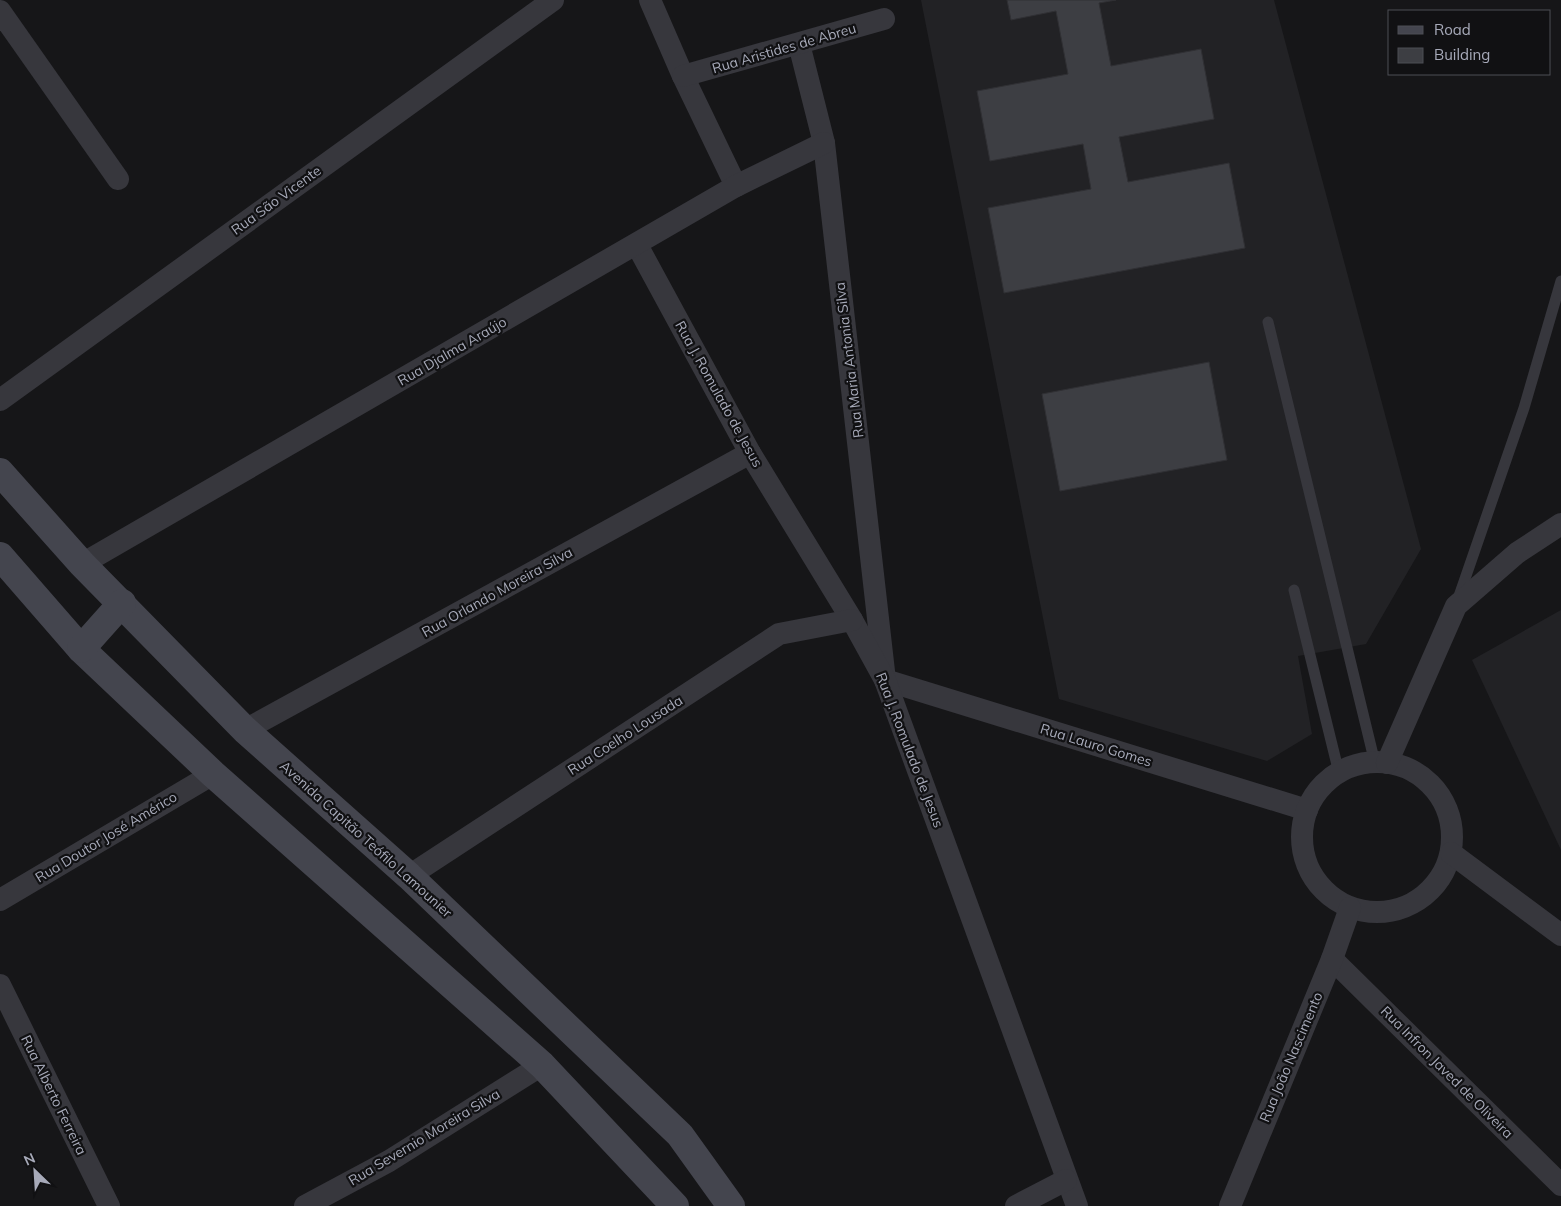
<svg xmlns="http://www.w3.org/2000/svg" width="1561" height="1206" font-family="Mulish,sans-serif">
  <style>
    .built { fill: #222225 }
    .building { fill: #3d3e43; stroke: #303034 }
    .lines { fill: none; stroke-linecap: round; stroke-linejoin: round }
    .lane { stroke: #37373d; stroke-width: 11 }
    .street { stroke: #37373d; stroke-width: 22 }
    .secondary { stroke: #44454e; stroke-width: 28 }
    .labels { text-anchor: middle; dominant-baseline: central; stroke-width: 4.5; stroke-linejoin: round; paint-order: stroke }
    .street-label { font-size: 14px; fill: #a7aab9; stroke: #111113 }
  </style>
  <rect width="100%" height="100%" fill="#161618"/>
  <g class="built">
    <polygon points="921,0 1274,0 1421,549 1366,644 1298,656 1312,734 1267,761 1059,699"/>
    <polygon points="1561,610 1561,850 1472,660"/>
  </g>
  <g class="building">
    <polygon points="1007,0 1116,0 1099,3 1111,66 1201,49 1214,119 1119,137 1128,182 1229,163 1245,248 1004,293 988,208 1091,189 1083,144 990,161 977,91 1068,74 1056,11 1011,20"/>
    <polygon points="1209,362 1227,460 1060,491 1042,394"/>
  </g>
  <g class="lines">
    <g class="lane">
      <polyline points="1268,322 1375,763"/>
      <polyline points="1294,590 1339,773"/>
      <polyline points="1458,599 1524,408 1561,281"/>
    </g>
    <g class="street">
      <polyline points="650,0 683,76 736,186"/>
      <polyline points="0,11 118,179"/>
      <polyline points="799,44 824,143 885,680 1307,810"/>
      <polyline points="683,76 884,19"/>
      <polyline points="637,245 750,453 852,620 885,680 1077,1206"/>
      <polyline points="0,400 553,0"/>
      <polyline points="82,564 736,186 824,143"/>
      <polyline points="245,730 750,453"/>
      <circle cx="1377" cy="837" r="75"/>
      <polyline points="1387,763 1456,606 1517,553 1561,524"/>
      <polyline points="1451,853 1561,935"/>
      <polyline points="409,876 779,634 852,620"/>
      <polyline points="0,900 213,774"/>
      <polyline points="1332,959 1561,1185"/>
      <polyline points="0,985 109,1206"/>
      <polyline points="305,1206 389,1161 542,1065"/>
      <polyline points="1016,1206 1066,1180"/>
      <polyline points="1230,1206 1332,959 1350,908"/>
    </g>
    <g class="secondary">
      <polyline points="0,472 82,564 245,730 409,876 680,1135 731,1206"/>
      <polyline points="0,556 81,649 213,774 542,1065 675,1206"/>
      <polyline points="81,649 122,603"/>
    </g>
  </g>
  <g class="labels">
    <g class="street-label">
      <text transform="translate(784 48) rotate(-16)">Rua Aristides de Abreu</text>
      <text transform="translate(276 200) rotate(-36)">Rua São Vicente</text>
      <text transform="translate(452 351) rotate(-30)">Rua Djalma Araújo</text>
      <text transform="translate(849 360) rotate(-97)">Rua Maria Antonia Silva</text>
      <text transform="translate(719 394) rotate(61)">Rua J. Romulado de Jesus</text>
      <text transform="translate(497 592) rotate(-29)">Rua Orlando Moreira Silva</text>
      <text transform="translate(625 735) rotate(-33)">Rua Coelho Lousada</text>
      <text transform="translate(1096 745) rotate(17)">Rua Lauro Gomes</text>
      <text transform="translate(910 750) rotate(69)">Rua J. Romulado de Jesus</text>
      <text transform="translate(106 837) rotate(-31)">Rua Doutor José Américo</text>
      <text transform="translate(366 839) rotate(42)">Avenida Capitão Teófilo Lamounier</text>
      <text transform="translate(1291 1057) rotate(-67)">Rua João Nascimento</text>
      <text transform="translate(1447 1072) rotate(45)">Rua Infron Javed de Oliveira</text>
      <text transform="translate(54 1095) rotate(64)">Rua Alberto Ferreira</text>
      <text transform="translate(424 1137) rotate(-31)">Rua Severnio Moreira Silva</text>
    </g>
  </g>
  <rect x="1388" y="10" width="162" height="65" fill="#111113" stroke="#4d4e55"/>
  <rect x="1398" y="26" width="25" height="8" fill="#44454e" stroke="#4d4e55"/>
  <text x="1434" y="35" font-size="15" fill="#a7aab9">Road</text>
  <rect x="1398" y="48" width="25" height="15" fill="#3d3e43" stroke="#4d4e55"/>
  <text x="1434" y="60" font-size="15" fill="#a7aab9">Building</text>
  <g transform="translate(35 1171) rotate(335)" stroke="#111113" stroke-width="4" paint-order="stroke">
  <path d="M0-4L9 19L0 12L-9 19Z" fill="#a7aab9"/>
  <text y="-8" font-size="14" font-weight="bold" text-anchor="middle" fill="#a7aab9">N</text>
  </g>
</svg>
